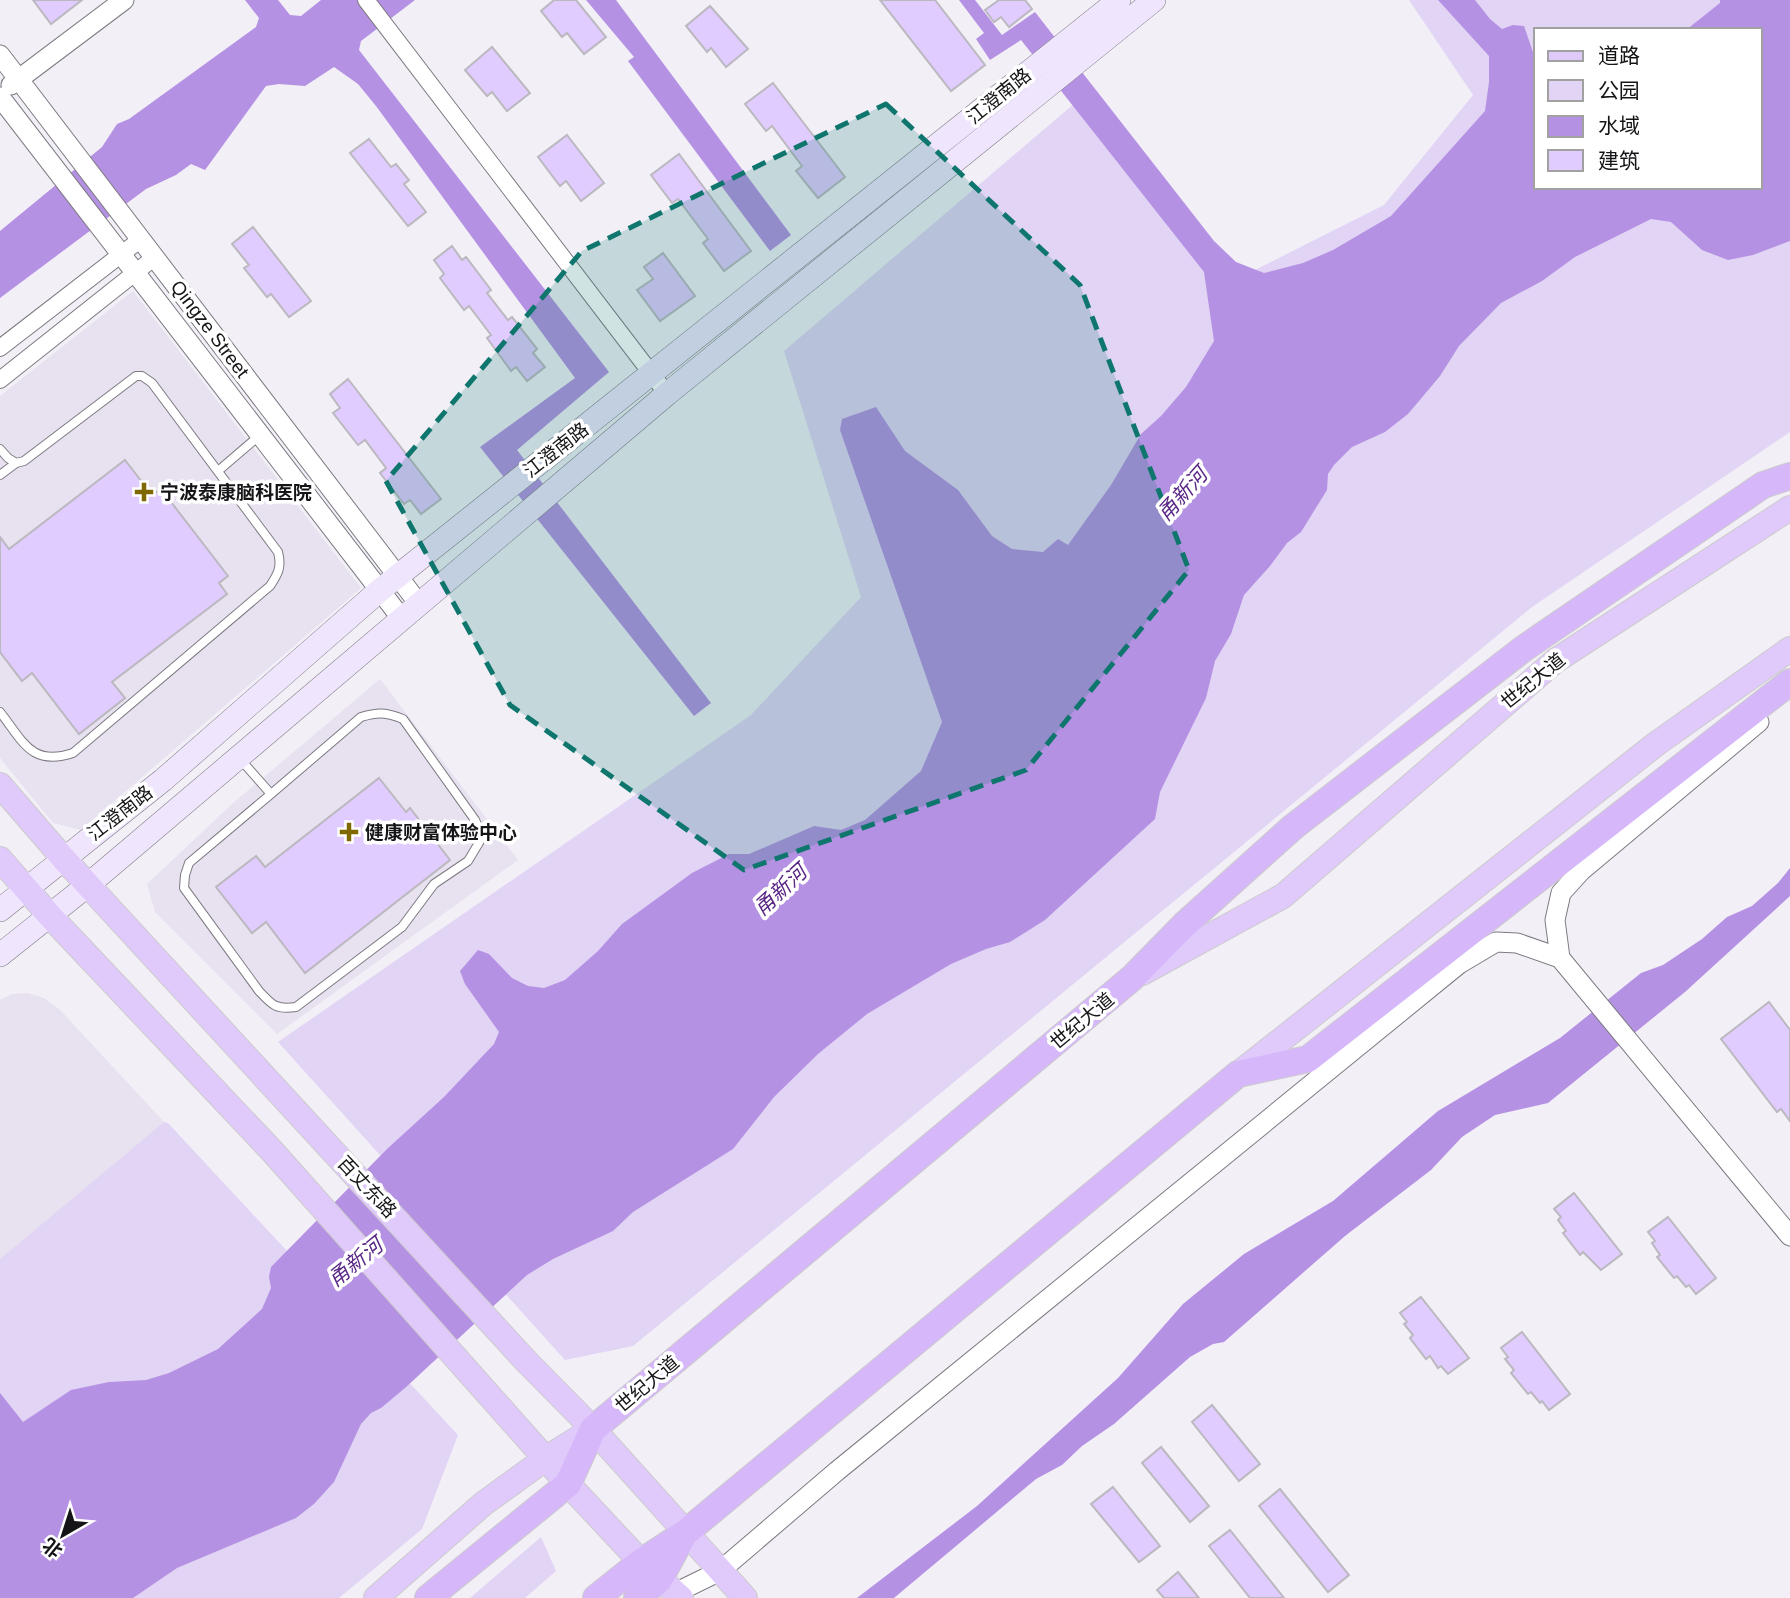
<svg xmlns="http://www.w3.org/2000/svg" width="1790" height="1598" font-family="Helvetica,'Noto Sans SC',sans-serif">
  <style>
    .built { fill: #e7e1f0 }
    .green { fill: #e1d4f4; fill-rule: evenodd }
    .water { fill: #b591e3 }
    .building { fill: #e1ccff; stroke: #bbb8bf; stroke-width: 2 }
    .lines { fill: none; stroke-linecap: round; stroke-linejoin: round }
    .service-casing { stroke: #7d7a81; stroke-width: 10 }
    .minor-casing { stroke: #7d7a81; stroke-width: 18 }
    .tertiary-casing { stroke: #7d7a81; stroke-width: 21 }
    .secondary-casing { stroke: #7d7a81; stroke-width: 24 }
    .primary-casing { stroke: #cccbcc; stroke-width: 26 }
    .trunk-casing { stroke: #cccbcc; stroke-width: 28 }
    .service { stroke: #fff; stroke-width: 8 }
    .minor { stroke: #fff; stroke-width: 16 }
    .tertiary { stroke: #fff; stroke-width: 19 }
    .secondary { stroke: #efe5fd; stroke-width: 23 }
    .primary { stroke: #e0cafb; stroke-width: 24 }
    .trunk { stroke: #d6b8fa; stroke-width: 26 }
    .marked { fill: #0f766e; fill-opacity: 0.2; stroke: #0f766e; stroke-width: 5; stroke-dasharray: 14 9; stroke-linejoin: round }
    .poi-dot { fill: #7f6800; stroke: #fff; stroke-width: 2.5 }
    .labels { text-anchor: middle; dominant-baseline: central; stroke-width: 7; stroke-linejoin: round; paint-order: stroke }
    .street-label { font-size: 19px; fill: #151417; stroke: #fff }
    .poi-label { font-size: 19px; font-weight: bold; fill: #151417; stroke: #fff; text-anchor: start }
    .water-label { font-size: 21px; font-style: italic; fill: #592786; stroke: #fff }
  </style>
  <rect width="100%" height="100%" fill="#f2eff7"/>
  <g class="built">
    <polygon points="133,291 361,588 81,830 53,823 0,758 0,396"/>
    <polygon points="380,679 518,860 277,1034 155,912 147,884 232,804"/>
    <polygon points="28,993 44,998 60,1010 164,1122 0,1259 0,1000 12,994"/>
  </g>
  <g class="green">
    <path d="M 1409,0 L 1790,0 L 1790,432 L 1532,607 L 633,1346 L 565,1360 L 278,1042 L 751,715 L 861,597 L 784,351 L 1075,103 L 1237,279 L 1384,205 L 1473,95 ZM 1536,30 L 1760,30 L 1760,187 L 1536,187 Z"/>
    <polygon points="164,1122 168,1123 458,1435 422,1529 339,1598 0,1598 0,1259"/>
    <polygon points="541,1537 556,1571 525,1598 470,1598"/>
  </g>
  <g class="water">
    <polygon points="245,0 278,0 290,15 301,16 321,0 415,0 361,41 359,50 609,372 517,450 711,703 694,716 480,447 575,378 376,106 358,84 334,67 305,86 279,84 266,86 205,170 191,164 176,175 146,189 0,298 0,231 102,147 117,124 129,119 256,27 259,18"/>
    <polygon points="586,0 616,0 791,235 770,251 628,61 634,57"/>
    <polygon points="959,0 975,0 1002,35 1035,12 1214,241 1236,262 1264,273 1303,263 1333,250 1391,216 1485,111 1489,82 1489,56 1438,0 1475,0 1490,19 1502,29 1513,25 1524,26 1534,55 1536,57 1536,187 1760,187 1760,30 1686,30 1720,3 1720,0 1790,0 1790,241 1753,255 1728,260 1702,250 1671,222 1651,219 1575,257 1542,281 1501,303 1459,346 1440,376 1408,414 1385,432 1352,447 1334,465 1328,474 1327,490 1301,532 1287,543 1270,566 1244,595 1231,634 1215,661 1206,698 1160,792 1155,819 1045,920 1010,942 986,949 951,964 867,1014 818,1054 774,1097 733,1149 633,1212 613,1231 553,1259 527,1275 405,1388 381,1408 371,1413 361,1424 334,1482 314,1504 296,1518 177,1568 133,1598 0,1598 0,1393 23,1422 71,1390 109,1382 146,1380 169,1373 218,1349 262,1309 271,1288 269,1277 271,1267 387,1149 444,1097 494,1044 499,1032 465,984 460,971 478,950 489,954 512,978 528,986 544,988 565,980 598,951 622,924 692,873 729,854 749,854 814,826 841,830 865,820 921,771 942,722 840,430 842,419 876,407 905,451 958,490 992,536 1012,549 1043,552 1058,539 1068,545 1111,485 1141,434 1161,416 1186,387 1214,341 1204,272 1021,40 990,60 976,39 984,33"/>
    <polygon points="1790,868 1790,896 1685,992 1548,1103 1495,1115 1462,1137 1431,1170 1345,1236 1224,1342 1213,1344 1190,1357 1114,1424 1082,1446 1062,1465 1036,1479 894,1598 857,1598 977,1506 1118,1378 1183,1304 1244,1254 1333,1201 1438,1111 1560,1038 1641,973 1663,965 1702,939 1727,917 1752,906 1778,883"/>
  </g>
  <g class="building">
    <polygon points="33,0 82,0 51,24"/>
    <polygon points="554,0 576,0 606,37 584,54 567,33 562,37 541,11"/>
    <polygon points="880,0 935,0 985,65 951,91"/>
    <polygon points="999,0 1025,0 1032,9 1009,27 1001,17 994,22 985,10"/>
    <polygon points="710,6 748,49 726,67 711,48 707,52 686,26"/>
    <polygon points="492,47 530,93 507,111 492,92 487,96 465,70"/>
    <polygon points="773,83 845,177 818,198 796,171 802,166 772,126 766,131 745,104"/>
    <polygon points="567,135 604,183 581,201 566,181 560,186 538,157"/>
    <polygon points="369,139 391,167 396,164 409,180 404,184 426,212 408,226 350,153"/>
    <polygon points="679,154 751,251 724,271 703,243 708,239 678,199 672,203 651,175"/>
    <polygon points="253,227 311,301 289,317 271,294 267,297 244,268 249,265 232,244"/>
    <polygon points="452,246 462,260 466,257 491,290 487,293 508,320 512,317 537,349 533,353 545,367 527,381 516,367 511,371 487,338 491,335 469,306 464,310 440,278 444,274 434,260"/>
    <polygon points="663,253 695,296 660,321 637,290 653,279 644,267"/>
    <polygon points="348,379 441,499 421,514 410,500 404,504 380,473 386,468 365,440 358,445 333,413 340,408 330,394"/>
    <polygon points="125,460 152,495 161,489 228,576 219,583 227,594 112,682 125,698 79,734 32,673 22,681 0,652 0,537 9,549"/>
    <polygon points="379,778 406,812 410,808 450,860 305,973 266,922 252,933 216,887 256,856 265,867"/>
    <polygon points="1769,1002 1790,1030 1790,1121 1781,1109 1777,1112 1721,1039"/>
    <polygon points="1574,1193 1622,1254 1601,1270 1583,1252 1580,1255 1563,1233 1566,1231 1558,1220 1561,1217 1554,1209"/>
    <polygon points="1668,1217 1716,1278 1696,1294 1689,1285 1686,1287 1677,1276 1674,1278 1657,1257 1660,1255 1652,1243 1655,1241 1648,1232"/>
    <polygon points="1421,1297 1469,1358 1448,1374 1441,1366 1438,1368 1430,1356 1426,1359 1410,1338 1413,1335 1404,1324 1407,1322 1400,1313"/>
    <polygon points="1522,1332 1570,1394 1549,1410 1542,1401 1540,1403 1531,1392 1528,1394 1511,1373 1514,1370 1505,1359 1508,1357 1501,1348"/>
    <polygon points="1212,1405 1260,1464 1239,1481 1192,1422"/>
    <polygon points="1161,1447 1209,1506 1190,1522 1142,1463"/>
    <polygon points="1113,1487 1160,1546 1139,1562 1091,1504"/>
    <polygon points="1280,1489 1349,1575 1328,1592 1259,1506"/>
    <polygon points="1230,1530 1284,1598 1250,1598 1209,1546"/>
    <polygon points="1178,1572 1199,1598 1164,1598 1157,1590"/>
  </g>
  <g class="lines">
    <defs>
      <g id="service">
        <polyline points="0,449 8,458 16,463"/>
        <polyline points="218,471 260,435"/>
        <path d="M 0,475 L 16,463 L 24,461 L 136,376 L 142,376 L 152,383 L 278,552 C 282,567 278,574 270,586 L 73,753 C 31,767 23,741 0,712"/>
        <path d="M 241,760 L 271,794 L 361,717 C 378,712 386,712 403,719 L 475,820 L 480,831 L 480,841 L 468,861 L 434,884 L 402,927 L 296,1007 C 276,1010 272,1005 259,991 L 184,888 L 185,875 L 189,863 L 271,794"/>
      </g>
      <g id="minor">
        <polyline points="366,0 667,394"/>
        <polyline points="0,348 141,239"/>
        <polyline points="0,380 155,257"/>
      </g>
      <g id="tertiary">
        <polyline points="0,55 419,604"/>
        <polyline points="11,85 124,0"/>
        <polyline points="0,97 402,619"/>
        <polyline points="1560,958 1555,920 1561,893 1581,871 1759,722"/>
        <polyline points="675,1593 720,1571 837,1471 1459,964 1496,942 1517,943 1560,958 1790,1236"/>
      </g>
      <g id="secondary">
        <polyline points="0,910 163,780 379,591 1119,0"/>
        <polyline points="0,955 88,885 667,394 1154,0"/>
      </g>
      <g id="primary">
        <polyline points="0,785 63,858 526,1361 593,1429 745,1598"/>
        <polyline points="0,859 50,916 272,1151 568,1484 641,1562 681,1598"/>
        <polyline points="1142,973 1283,896 1555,661 1790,508"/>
        <polyline points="1238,1074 1656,744 1790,649"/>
        <polyline points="376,1598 483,1504 545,1459 593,1429"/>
      </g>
      <g id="trunk">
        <polyline points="428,1598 568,1484 593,1429 1132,978 1184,925 1293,827 1523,649 1763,485 1790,476"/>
        <polyline points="596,1598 641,1562 685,1533 1238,1074 1308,1059 1790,682"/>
        <polyline points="637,1598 659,1580 683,1536"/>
      </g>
    </defs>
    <use href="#service" class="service-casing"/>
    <use href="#minor" class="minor-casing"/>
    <use href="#tertiary" class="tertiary-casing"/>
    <use href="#secondary" class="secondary-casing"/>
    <use href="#primary" class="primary-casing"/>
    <use href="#trunk" class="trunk-casing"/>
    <use href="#service" class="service"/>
    <use href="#minor" class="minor"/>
    <use href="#tertiary" class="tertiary"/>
    <use href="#secondary" class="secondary"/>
    <use href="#primary" class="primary"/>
    <use href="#trunk" class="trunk"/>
  </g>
  <path class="marked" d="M 886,104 L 1080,285 L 1189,570 L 1026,770 L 744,870 L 510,705 L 386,481 L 582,251 Z"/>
  <g class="poi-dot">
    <path d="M140.5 481.5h7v7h7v7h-7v7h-7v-7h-7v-7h7z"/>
    <path d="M345.5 821.5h7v7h7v7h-7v7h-7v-7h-7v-7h7z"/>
  </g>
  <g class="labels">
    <g class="street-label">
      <text transform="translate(999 96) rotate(-39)">江澄南路</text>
      <text transform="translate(210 329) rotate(53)">Qingze Street</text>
      <text transform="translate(556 450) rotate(-38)">江澄南路</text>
      <text transform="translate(1533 681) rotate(-39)">世纪大道</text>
      <text transform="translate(120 813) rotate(-38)">江澄南路</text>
      <text transform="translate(1082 1021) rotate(-40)">世纪大道</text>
      <text transform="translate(367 1187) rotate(47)">百丈东路</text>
      <text transform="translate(647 1384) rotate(-40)">世纪大道</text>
    </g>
    <g class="poi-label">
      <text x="160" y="492">宁波泰康脑科医院</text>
      <text x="365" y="832">健康财富体验中心</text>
    </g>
    <g class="water-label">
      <text transform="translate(1182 494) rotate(-48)">甬新河</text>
      <text transform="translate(780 890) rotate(-43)">甬新河</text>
      <text transform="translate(355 1262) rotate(-39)">甬新河</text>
    </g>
  </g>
  <rect x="1534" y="28" width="228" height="161" fill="#ffffff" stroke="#a1a1a2" stroke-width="2"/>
  <rect x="1548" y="51" width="35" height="10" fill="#e0cafb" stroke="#a1a1a2" stroke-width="2"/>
  <text x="1598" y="63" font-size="21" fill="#151417">道路</text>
  <rect x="1548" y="80" width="35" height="21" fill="#e1d4f4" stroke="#a1a1a2" stroke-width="2"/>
  <text x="1598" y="98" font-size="21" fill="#151417">公园</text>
  <rect x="1548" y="116" width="35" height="21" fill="#b591e3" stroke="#a1a1a2" stroke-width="2"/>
  <text x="1598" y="133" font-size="21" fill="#151417">水域</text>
  <rect x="1548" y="150" width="35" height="21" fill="#e1ccff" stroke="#a1a1a2" stroke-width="2"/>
  <text x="1598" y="168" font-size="21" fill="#151417">建筑</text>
  <g transform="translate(63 1535) rotate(219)" stroke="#ffffff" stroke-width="5" paint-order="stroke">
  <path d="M0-5L12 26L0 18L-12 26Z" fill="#151417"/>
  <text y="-10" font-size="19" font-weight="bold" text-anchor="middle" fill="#151417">北</text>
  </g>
</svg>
